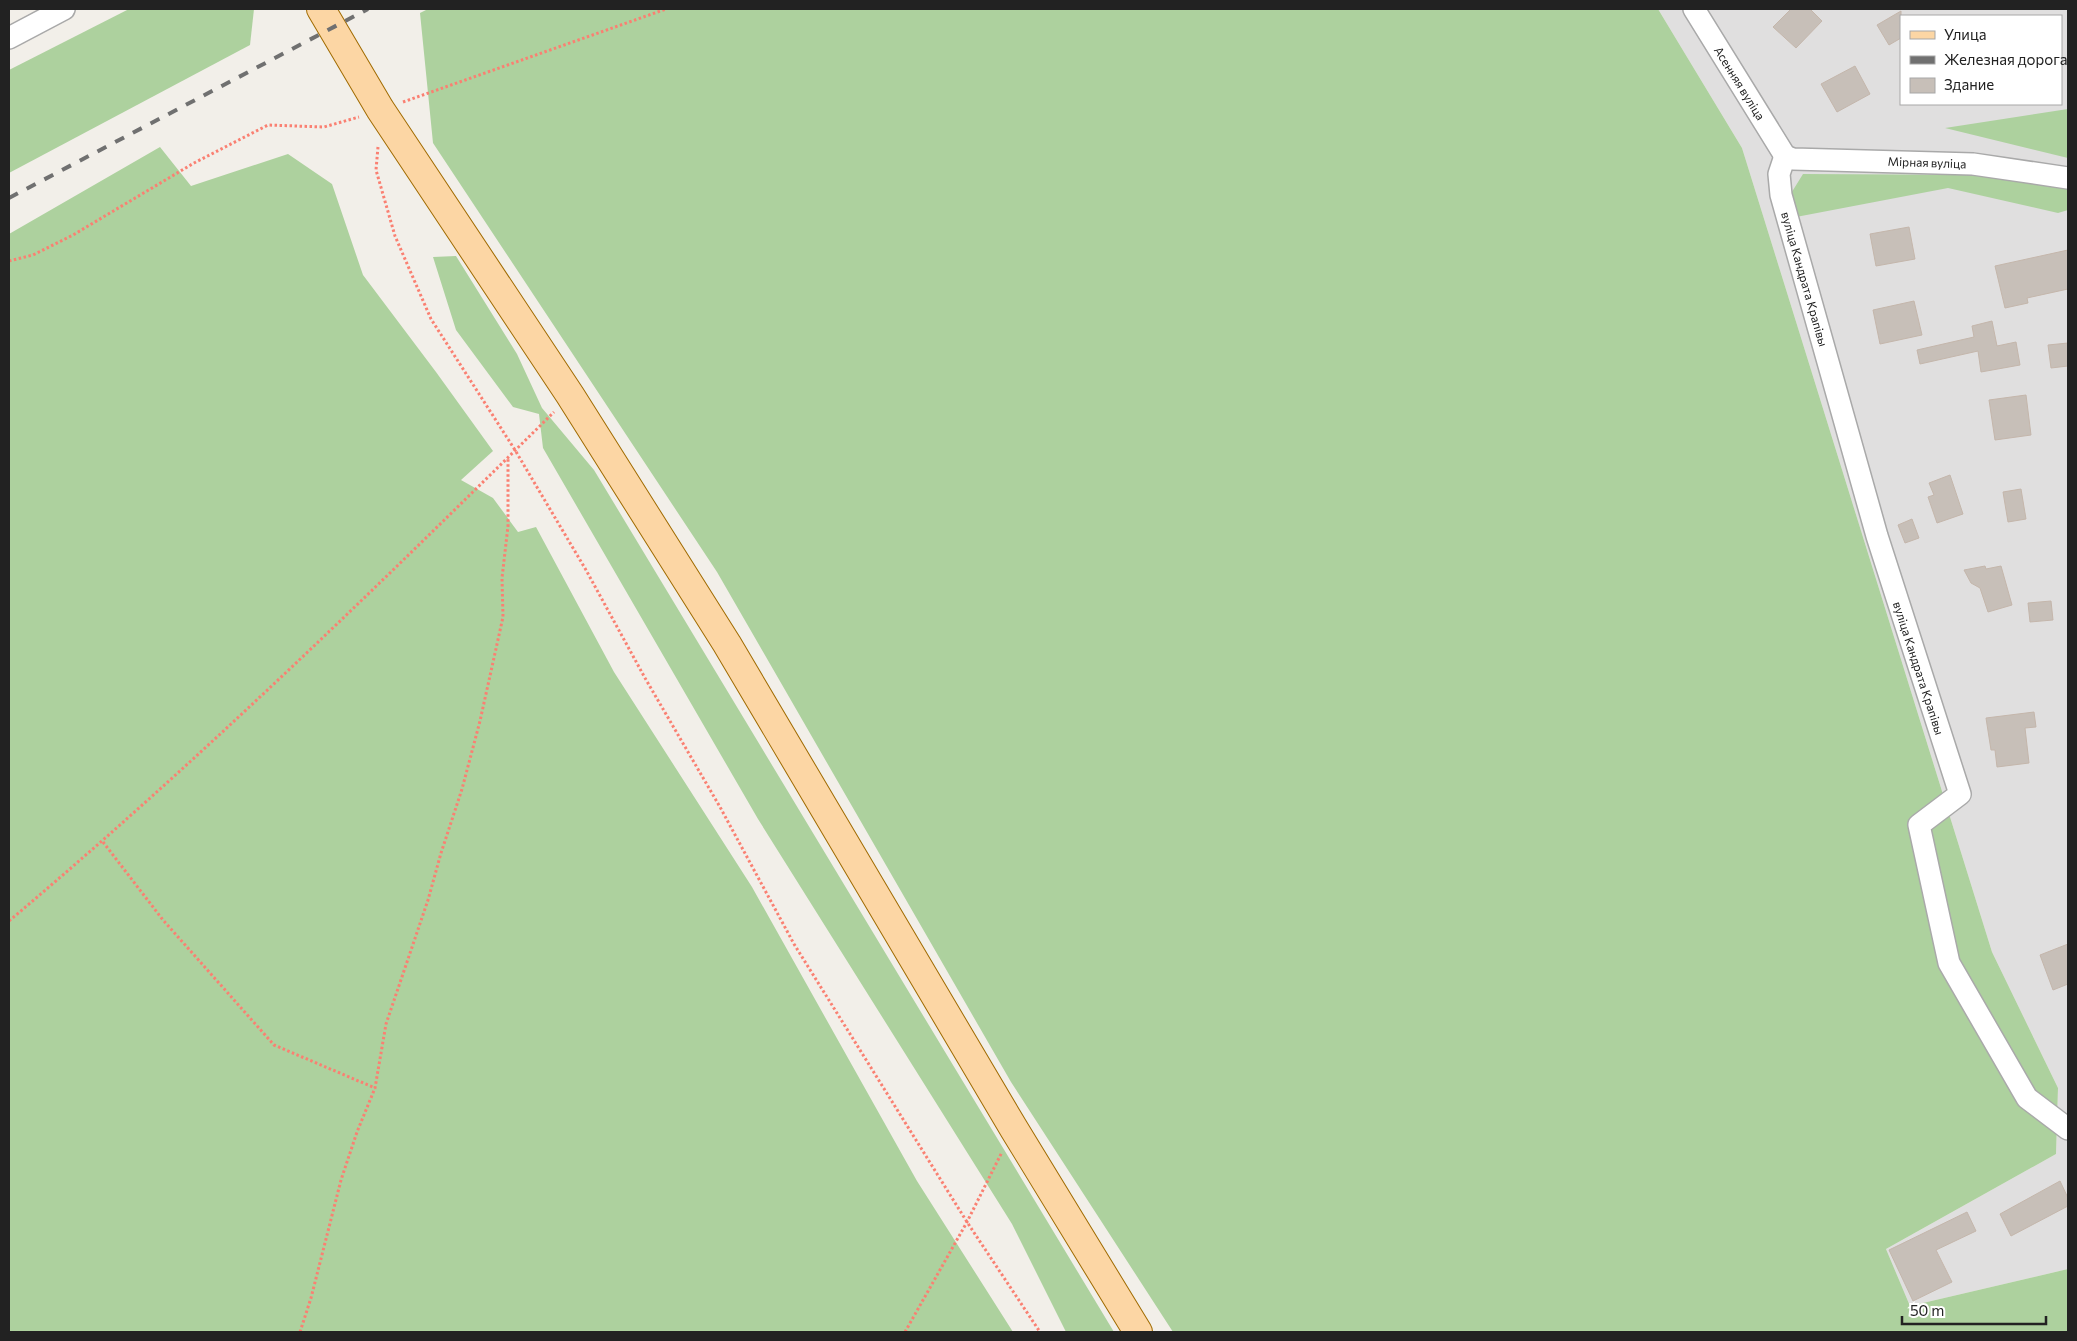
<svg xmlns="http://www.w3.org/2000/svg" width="2077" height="1341" font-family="Commissioner,sans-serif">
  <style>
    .residential { fill: #e0dfdf; fill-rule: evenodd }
    .forest { fill: #add19e }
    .building { fill: #c7bfb8; stroke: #c4b6ab }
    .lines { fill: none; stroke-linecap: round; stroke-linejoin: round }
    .minor-casing { stroke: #a9a9a9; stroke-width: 24 }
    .major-casing { stroke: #a06b00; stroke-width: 30 }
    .path { stroke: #fa8072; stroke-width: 3; stroke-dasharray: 2.5 2.5; stroke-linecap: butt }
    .minor { stroke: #fff; stroke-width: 21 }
    .major { stroke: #fcd6a4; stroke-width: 28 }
    .rail { stroke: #707070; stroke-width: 4; stroke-dasharray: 10 10; stroke-linecap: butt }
    .labels { text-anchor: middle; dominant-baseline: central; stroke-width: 4; stroke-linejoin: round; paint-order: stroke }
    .street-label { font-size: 12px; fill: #222; stroke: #fff }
  </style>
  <rect width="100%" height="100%" fill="#f2efe9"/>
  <path class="residential" d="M 1658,9 L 2068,9 L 2068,1269 L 1910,1306 L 1886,1249 L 2056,1154 L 2058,1088 L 1992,952 L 1742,148 ZM 1901,16 L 2061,16 L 2061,104 L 1901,104 Z"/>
  <g class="forest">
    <polygon points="129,9 254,9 250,45 9,173 9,70"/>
    <polygon points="428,9 1658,9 1742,148 1992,952 2058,1088 2056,1154 1886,1249 1910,1306 2068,1269 2068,1332 1173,1332 1011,1082 717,572 433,143 420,13"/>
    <polygon points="2068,109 2068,158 1945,128"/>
    <polygon points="160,147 191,186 288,154 332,184 363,275 436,372 493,451 461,480 493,498 518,532 536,527 614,672 752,887 917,1181 1013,1332 9,1332 9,234"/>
    <polygon points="1803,174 1987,175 2068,187 2068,210 2058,213 1948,188 1796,217 1790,195"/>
    <polygon points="456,256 517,354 542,408 594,470 1114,1332 1066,1332 1012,1224 758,819 543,448 539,414 513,407 456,330 433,257"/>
  </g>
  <g class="building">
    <polygon points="1791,9 1810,9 1822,21 1796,48 1773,27"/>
    <polygon points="1901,11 1901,38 1889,45 1877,25"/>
    <polygon points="1855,66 1870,94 1837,112 1821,84"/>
    <polygon points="1909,227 1915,259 1876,266 1870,234"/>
    <polygon points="2068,250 2068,289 2027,298 2028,303 2005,308 1995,266"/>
    <polygon points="1914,301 1922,335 1880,344 1873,310"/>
    <polygon points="1992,321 1997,346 2016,342 2020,365 1981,372 1978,351 1920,364 1917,350 1974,337 1972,326"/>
    <polygon points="2068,343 2068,366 2051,368 2048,345"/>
    <polygon points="2026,395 2031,435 1995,440 1989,400"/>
    <polygon points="1950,475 1963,514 1937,523 1928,497 1934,495 1929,483"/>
    <polygon points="2021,489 2026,519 2008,522 2003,492"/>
    <polygon points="1912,519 1919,538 1905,543 1898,525"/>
    <polygon points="1985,566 1986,569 2001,566 2012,605 1988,612 1980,588 1971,583 1964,570"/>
    <polygon points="2051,601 2053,620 2030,622 2028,603"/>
    <polygon points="2034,712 2036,727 2025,728 2029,763 1997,767 1995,750 1991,750 1986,718"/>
    <polygon points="2068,944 2068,984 2053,990 2040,955"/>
    <polygon points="2060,1181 2068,1198 2068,1206 2011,1236 2000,1214"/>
    <polygon points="1967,1212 1976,1231 1936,1250 1952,1282 1913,1301 1889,1250"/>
  </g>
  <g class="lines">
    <defs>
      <g id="minor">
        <polyline points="1694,9 1785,156"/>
        <polyline points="9,38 64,9"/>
        <polyline points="1785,156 1779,174 1781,195 1877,536 1960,794 1919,825 1949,963 2027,1098 2068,1129"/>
        <polyline points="1785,156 1793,159 1973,164 2068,178"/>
      </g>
      <polyline id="major" points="321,9 380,109 570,395 727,644 1014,1129 1138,1332"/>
    </defs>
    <use href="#minor" class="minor-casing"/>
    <use href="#major" class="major-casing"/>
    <g class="path">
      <polyline points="403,102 666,9"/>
      <polyline points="378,147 376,170 395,236 431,319 515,450 586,570 645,678 720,807 794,944 967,1222 1040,1332"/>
      <polyline points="9,261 33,255 73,235 194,163 268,125 324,127 359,117"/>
      <polyline points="103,842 163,920 274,1045 375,1088"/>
      <path d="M 9,921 C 199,761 377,587 554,412"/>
      <polyline points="300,1332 311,1298 341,1180 357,1132 375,1088 386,1024 428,900 441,853 462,789 480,721 503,617 502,578 508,526 508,458"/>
      <polyline points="905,1332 967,1222 1002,1152"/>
    </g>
    <use href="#minor" class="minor"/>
    <use href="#major" class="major"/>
    <polyline class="rail" points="9,198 368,9"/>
  </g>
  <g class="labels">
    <g class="street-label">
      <text transform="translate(1740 83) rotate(58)">Асенняя вуліца</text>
      <text transform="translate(1927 162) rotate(2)">Мірная вуліца</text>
      <text transform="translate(1805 279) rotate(74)">вуліца Кандрата Крапівы</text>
      <text transform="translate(1919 668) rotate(72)">вуліца Кандрата Крапівы</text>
    </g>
  </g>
  <rect width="2077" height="1341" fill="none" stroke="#222222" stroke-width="20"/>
  <rect x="1900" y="15" width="162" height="90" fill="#ffffff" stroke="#a7a7a7"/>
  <rect x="1910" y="31" width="25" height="8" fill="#fcd6a4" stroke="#a7a7a7"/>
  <text x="1944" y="40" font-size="15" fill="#222222">Улица</text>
  <rect x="1910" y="56" width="25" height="8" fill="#707070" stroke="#a7a7a7"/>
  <text x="1944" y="65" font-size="15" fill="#222222">Железная дорога</text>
  <rect x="1910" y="78" width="25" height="15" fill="#c7bfb8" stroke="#a7a7a7"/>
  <text x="1944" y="90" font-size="15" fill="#222222">Здание</text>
  <path d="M1902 1316v8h144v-8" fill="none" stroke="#222222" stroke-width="2.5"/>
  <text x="1910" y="1316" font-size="15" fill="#222222" stroke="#ffffff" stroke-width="4" paint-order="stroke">50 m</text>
</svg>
